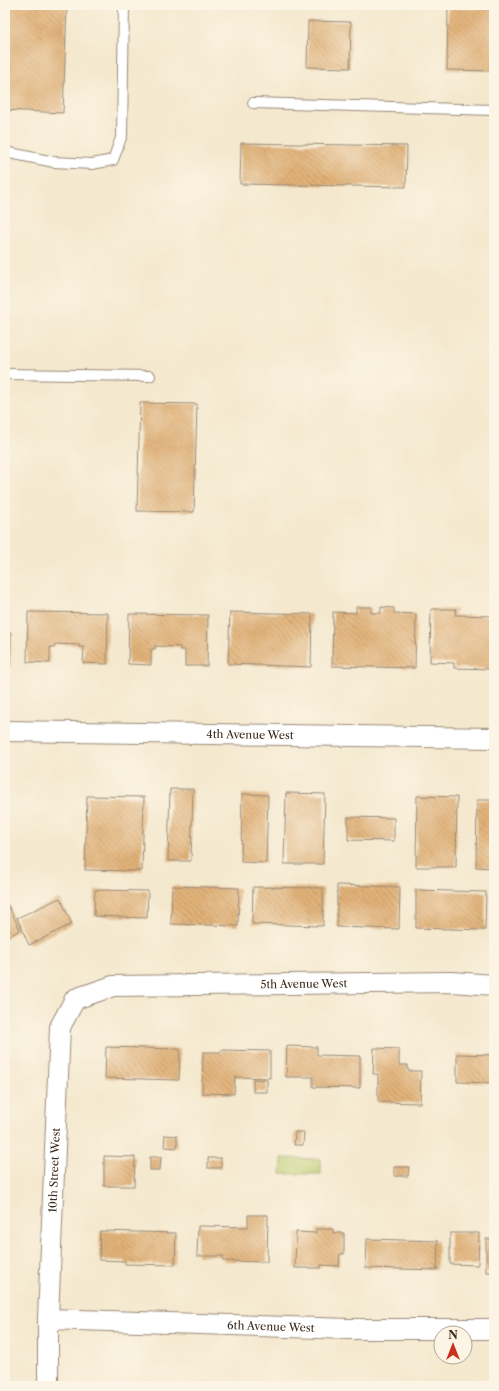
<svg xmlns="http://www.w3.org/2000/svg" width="499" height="1391" font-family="'Libre Caslon Text',serif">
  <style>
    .green { fill: #bbcb6d; stroke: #7b7a46 }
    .building { fill: url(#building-back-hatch) }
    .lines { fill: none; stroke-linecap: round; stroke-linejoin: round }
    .service-casing { stroke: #988976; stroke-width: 12 }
    .minor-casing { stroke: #988976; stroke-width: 22 }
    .service { stroke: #fff; stroke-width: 10 }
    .minor { stroke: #fff; stroke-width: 20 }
    .labels { text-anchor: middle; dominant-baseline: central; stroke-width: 3; stroke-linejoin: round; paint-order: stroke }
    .street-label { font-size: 11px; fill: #3b2a1e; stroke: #fcf5e5 }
  </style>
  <defs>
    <pattern id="building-back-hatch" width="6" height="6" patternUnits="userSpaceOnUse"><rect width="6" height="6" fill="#e2b379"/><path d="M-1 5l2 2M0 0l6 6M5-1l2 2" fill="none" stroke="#b89263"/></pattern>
  </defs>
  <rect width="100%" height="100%" fill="#fcf5e5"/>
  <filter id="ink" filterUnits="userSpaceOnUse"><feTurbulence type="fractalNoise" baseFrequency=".025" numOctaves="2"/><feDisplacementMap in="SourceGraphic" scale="8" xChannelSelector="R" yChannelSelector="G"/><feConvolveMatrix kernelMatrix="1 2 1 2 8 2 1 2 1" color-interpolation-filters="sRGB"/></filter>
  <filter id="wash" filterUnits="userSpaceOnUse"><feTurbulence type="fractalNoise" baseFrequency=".012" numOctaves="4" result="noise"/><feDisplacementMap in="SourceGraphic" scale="16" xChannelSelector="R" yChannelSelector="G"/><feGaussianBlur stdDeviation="0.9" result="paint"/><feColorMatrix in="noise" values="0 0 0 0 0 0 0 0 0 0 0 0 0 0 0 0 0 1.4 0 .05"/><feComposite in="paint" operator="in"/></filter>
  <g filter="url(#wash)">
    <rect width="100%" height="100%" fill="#f4e8ce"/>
    <polygon class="green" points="282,1158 321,1159 321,1174 281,1174"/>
    <g id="blocks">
      <g class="building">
        <polygon points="5,5 67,5 63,113 5,110"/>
        <polygon points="448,8 494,9 494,71 447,70"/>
        <polygon points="308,21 351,22 350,68 307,67"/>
        <polygon points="241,143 407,146 406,187 240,184"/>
        <polygon points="140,403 197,404 194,512 137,511"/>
        <polygon points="356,607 371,607 371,613 381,613 381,607 394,608 394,613 416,614 415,668 332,666 333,612 356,613"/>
        <polygon points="431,609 456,609 455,615 494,616 494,669 454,668 454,663 430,662"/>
        <polygon points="28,612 108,613 107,664 83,663 84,647 79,647 79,645 55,644 55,647 50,647 50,663 27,662"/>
        <polygon points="230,612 312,614 311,667 228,664"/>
        <polygon points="129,614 208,615 207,666 185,666 185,650 180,650 180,647 155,646 155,649 151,649 151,665 128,664"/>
        <polygon points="5,633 11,633 10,666 5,665"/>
        <polygon points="170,789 193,789 191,861 168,861"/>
        <polygon points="286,793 325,794 323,864 284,864"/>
        <polygon points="242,794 268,795 266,863 241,862"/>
        <polygon points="87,796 144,797 142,871 85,870"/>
        <polygon points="417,796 457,797 456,867 416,867"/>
        <polygon points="477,800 494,800 494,868 476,867"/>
        <polygon points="348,817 394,818 394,841 348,840"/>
        <polygon points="337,885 400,887 399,929 337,927"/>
        <polygon points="172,886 239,888 238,926 171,924"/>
        <polygon points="253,887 323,888 323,926 252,924"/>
        <polygon points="95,890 148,891 147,918 94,916"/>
        <polygon points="416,890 486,892 485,930 416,928"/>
        <polygon points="60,898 72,924 29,945 17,918"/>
        <polygon points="8,905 20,930 5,938 5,907"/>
        <polygon points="287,1046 317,1047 317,1055 360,1056 360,1088 313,1087 313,1077 286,1077"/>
        <polygon points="106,1047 180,1049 179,1080 105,1078"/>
        <polygon points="374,1048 399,1049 399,1065 408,1065 408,1071 421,1071 420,1103 378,1102 378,1074 373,1074"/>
        <polygon points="221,1050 270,1051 270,1078 235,1077 234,1094 202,1093 203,1052 221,1052"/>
        <polygon points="457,1054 494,1055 494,1083 457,1082"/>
        <polygon points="253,1079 267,1080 267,1092 253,1092"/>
        <polygon points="295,1132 304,1132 303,1145 294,1145"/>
        <polygon points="165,1135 177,1136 177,1148 164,1147"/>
        <polygon points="104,1156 135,1157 134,1186 104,1186"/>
        <polygon points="150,1157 161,1157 160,1170 150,1170"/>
        <rect x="208" y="1158" width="13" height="10"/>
        <polygon points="394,1167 409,1167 408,1176 394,1176"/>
        <polygon points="248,1215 268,1215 267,1262 223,1261 223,1256 197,1256 198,1226 248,1227"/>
        <polygon points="316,1229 333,1229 333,1233 344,1233 344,1254 340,1254 339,1266 321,1265 321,1268 295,1268 296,1232 316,1233"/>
        <polygon points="100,1231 176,1233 175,1265 125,1264 125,1261 99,1260"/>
        <polygon points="450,1233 479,1233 478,1265 450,1264"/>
        <polygon points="367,1239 438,1241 437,1270 366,1268"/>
        <rect x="486" y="1239" width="8" height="33"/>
        <polygon points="193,1383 246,1384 246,1386 182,1386 182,1385 193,1385"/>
        <polygon points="130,1384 160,1385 160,1386 130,1386"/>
      </g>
    </g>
  </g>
  <g filter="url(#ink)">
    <use href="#blocks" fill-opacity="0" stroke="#988976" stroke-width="1"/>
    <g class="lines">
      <defs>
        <g id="service">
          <polyline points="253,103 494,110"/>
          <polyline points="5,152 54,162 92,164 113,160 122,135 124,5"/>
          <polyline points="5,374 150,376"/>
        </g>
        <g id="minor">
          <path id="s1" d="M 5,731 L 494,738"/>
          <path id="s2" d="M 48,1319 L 349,1329 L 494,1329"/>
          <path id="s3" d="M 48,1386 L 48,1319 L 60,1027 L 75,999 L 113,986 L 452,982 L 494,985"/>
        </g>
      </defs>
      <use href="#service" class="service-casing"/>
      <use href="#minor" class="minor-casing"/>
      <use href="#service" class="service"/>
      <use href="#minor" class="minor"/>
    </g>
  </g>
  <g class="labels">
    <g class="street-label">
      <text stroke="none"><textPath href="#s1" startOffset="245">4th Avenue West</textPath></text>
      <text stroke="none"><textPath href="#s3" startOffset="622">5th Avenue West</textPath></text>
      <text stroke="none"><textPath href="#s3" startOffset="216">10th Street West</textPath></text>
      <text stroke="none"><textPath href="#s2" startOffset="223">6th Avenue West</textPath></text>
    </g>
  </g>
  <rect width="499" height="1391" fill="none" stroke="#fcf5e5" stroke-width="20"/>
  <g transform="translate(453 1345)"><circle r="19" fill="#fcf5e5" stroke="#afa495"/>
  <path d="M0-3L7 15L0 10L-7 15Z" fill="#c8321e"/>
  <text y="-6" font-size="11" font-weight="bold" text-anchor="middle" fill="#3b2a1e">N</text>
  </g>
</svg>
